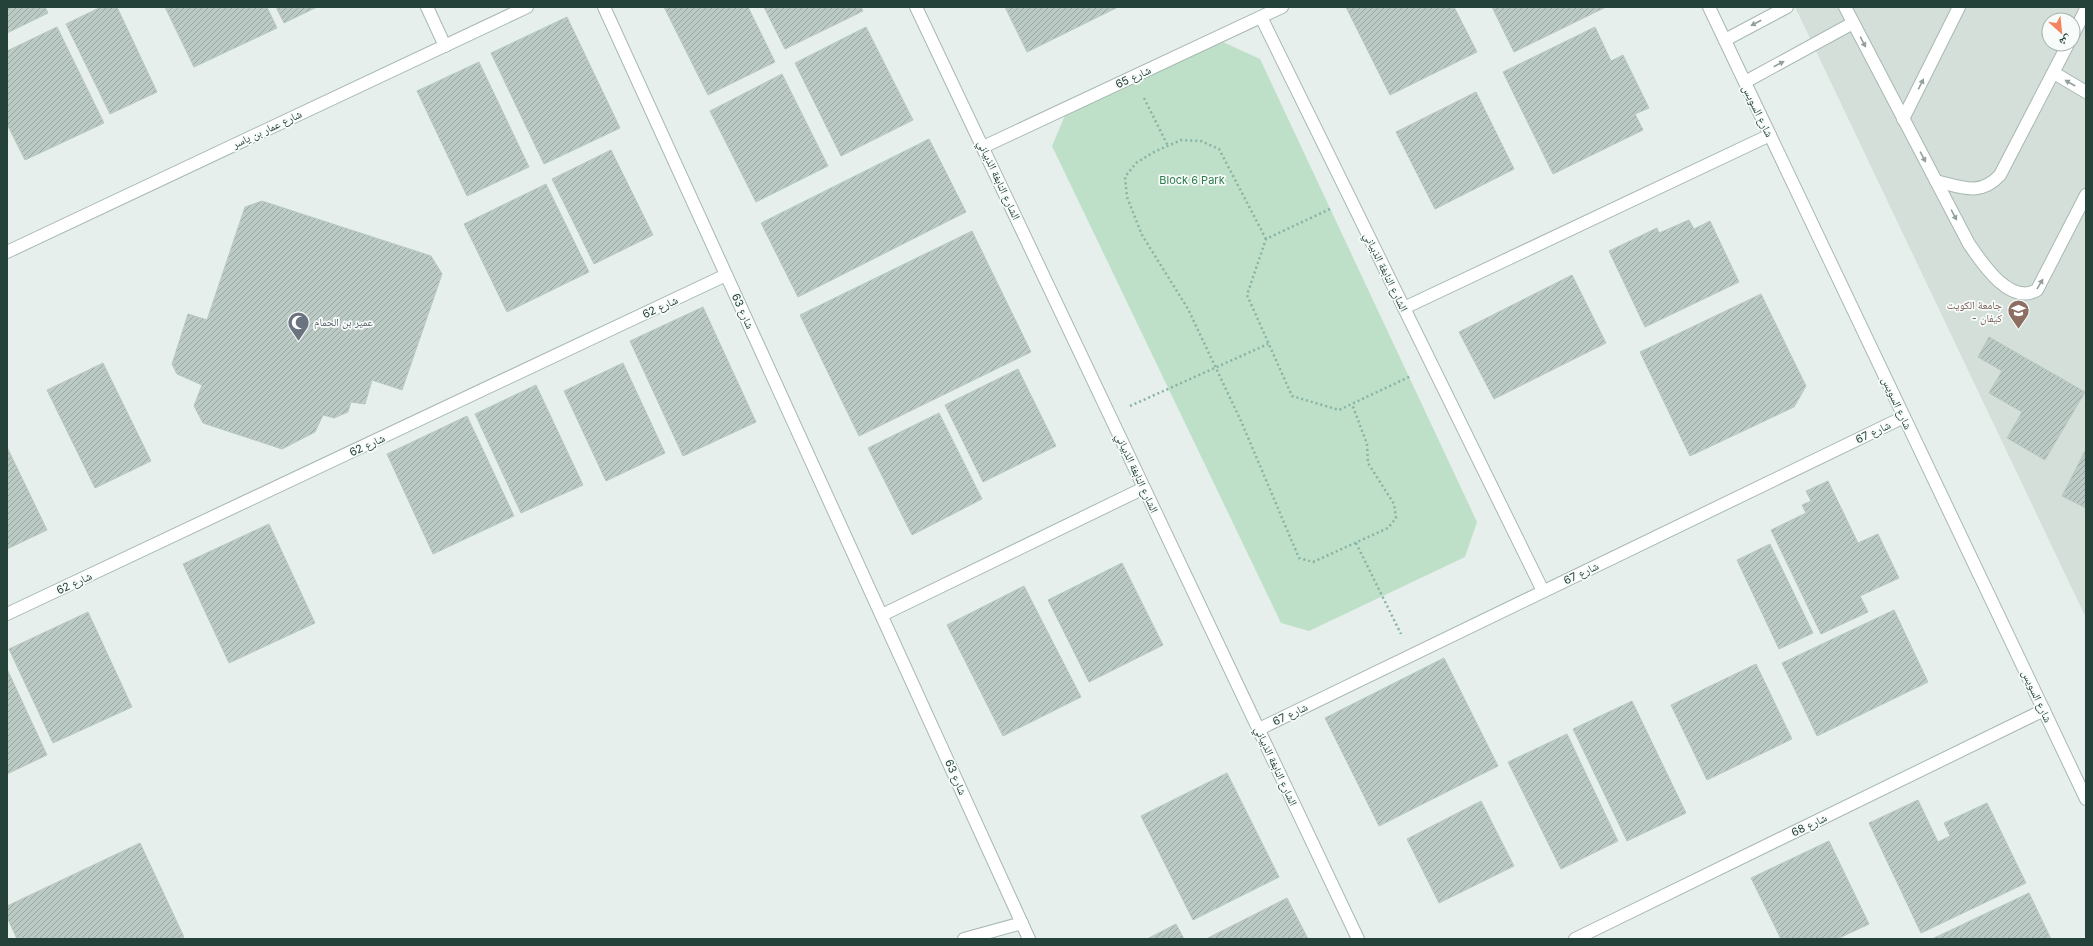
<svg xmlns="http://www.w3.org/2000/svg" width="2093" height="946" font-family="Inter,'Noto Naskh Arabic',sans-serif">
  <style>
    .built { fill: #d4dfda; fill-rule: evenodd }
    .park { fill: #bfe0c8 }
    .building { fill: url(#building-hatch); stroke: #b8c9c2 }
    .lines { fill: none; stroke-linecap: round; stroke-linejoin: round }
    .minor-casing { stroke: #a8b8b2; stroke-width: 14 }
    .path { stroke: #86b3a5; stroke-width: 2.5; stroke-dasharray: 2 3; stroke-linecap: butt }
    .minor { stroke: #fff; stroke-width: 12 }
    .oneway { fill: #92a09c }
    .labels { text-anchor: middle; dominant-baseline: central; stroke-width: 3.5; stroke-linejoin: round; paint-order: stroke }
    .street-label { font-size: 11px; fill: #24423a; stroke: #f7fbf9 }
    .park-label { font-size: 11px; fill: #2d7a4b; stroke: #f7fbf9 }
    .education-label { font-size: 11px; fill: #785e54; stroke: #f7fbf9; text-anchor: end }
    .worship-label { font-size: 11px; fill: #5b616d; stroke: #f7fbf9; text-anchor: start }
  </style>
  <defs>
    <pattern id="building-hatch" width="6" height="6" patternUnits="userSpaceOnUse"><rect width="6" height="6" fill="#bbcac4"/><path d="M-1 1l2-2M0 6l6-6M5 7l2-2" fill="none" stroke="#98a6a0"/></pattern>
  </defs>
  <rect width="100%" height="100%" fill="#e6efeb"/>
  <path class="built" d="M 1795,7 L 2086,7 L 2086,618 ZM 2049,20 L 2073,20 L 2073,44 L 2049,44 Z"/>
  <polygon class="park" points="1223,42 1260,59 1477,522 1465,557 1309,631 1281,623 1052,146 1066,113"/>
  <g class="building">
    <polygon points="7,7 45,7 48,13 7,33"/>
    <polygon points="101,7 117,7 157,92 110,114 66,24"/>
    <polygon points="165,7 267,7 277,28 194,67"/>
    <polygon points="276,7 317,7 284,23"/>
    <polygon points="664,7 748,7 775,62 708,95"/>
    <polygon points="764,7 861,7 863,11 785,49"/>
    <polygon points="1005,7 1118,7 1027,52"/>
    <polygon points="1346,7 1454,7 1477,52 1390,95"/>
    <polygon points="1492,7 1606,7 1514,52"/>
    <polygon points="567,17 620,128 544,164 491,53"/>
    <polygon points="57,27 104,123 25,160 7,124 7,51"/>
    <polygon points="866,27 913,120 841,156 795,63"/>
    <polygon points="1595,27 1611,61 1623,55 1649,108 1635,114 1643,130 1553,174 1503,72"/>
    <polygon points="479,62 529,167 467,196 417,91"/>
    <polygon points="782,74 828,166 756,202 710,111"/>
    <polygon points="1476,92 1514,169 1435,209 1396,132"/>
    <polygon points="929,139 966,212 798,297 761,223"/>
    <polygon points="611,150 653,235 594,264 552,179"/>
    <polygon points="546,184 589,272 507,312 464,224"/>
    <polygon points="262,201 431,256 442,274 402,390 372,380 365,404 351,402 348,412 334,418 323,415 315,432 282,449 203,423 194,406 202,385 177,374 172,364 188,314 207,320 245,207"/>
    <polygon points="1689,220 1694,229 1710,221 1739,282 1645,327 1609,251 1657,228 1659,233"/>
    <polygon points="972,231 1031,352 859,436 800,315"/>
    <polygon points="1572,275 1606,343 1494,399 1459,332"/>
    <polygon points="1761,294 1806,386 1794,407 1690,456 1640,352"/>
    <polygon points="703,307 756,422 683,456 630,341"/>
    <polygon points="1989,337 2085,392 2045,460 2007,438 2022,412 1989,393 2002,371 1978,357"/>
    <polygon points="103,363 151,461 95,488 47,390"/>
    <polygon points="623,363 665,453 606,481 564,391"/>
    <polygon points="1018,369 1056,446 983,482 945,405"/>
    <polygon points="536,385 583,485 521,513 475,414"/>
    <polygon points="939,413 982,499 912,535 868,448"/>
    <polygon points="467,416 514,516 433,554 387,454"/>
    <polygon points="7,447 47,530 7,549"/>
    <polygon points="2086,449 2086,508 2062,496"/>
    <polygon points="1828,481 1858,543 1878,534 1899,578 1860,596 1868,612 1821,634 1771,530 1806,513 1802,505 1811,501 1806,491"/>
    <polygon points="269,524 315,623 229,663 183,564"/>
    <polygon points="1770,544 1813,633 1779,649 1737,560"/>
    <polygon points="1122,563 1163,645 1089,682 1048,600"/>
    <polygon points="1024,586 1081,697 1003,736 947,625"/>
    <polygon points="1894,610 1928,682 1817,736 1782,663"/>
    <polygon points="88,612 132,707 53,743 9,649"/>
    <polygon points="1444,658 1498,766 1379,826 1325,718"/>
    <polygon points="1756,664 1792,739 1707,780 1671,705"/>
    <polygon points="7,669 47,755 7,774"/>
    <polygon points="1632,701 1686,813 1627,841 1573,729"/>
    <polygon points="1567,734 1618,841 1561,869 1508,762"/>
    <polygon points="1227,773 1279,877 1193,920 1141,816"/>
    <polygon points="1918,800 1938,842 1950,836 1944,823 1987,803 2026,883 1921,933 1869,823"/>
    <polygon points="1481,801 1514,866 1439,903 1407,839"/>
    <polygon points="1829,841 1869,924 1837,939 1781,939 1751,878"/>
    <polygon points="140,843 184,937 179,939 17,939 7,917 7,906"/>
    <polygon points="2029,893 2051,939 1932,939"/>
    <polygon points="1287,898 1308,939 1206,939"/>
    <polygon points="1176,924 1184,939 1147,939"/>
  </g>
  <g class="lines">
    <defs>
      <g id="minor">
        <polyline points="427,7 445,46"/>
        <polyline points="604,7 1029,939"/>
        <polyline points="916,7 1358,939"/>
        <polyline points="1709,7 2086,799"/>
        <path d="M 1845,7 L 1969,244 C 1982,263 2010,306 2037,290 L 2086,195"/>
        <polyline points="1261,17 1543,591"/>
        <polyline points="2073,35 2086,9"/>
        <polyline points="1725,40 1787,7"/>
        <polyline points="2054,73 2086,92"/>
        <polyline points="1745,82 1853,23"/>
        <polyline points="1903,119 1959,7"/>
        <polyline points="983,147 1282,7"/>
        <path d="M 1936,181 C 1961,187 1980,197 2000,175 L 2068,44"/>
        <polyline points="7,252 527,7"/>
        <polyline points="1404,308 1770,135"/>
        <polyline points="7,614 726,275"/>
        <polyline points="882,615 1144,488"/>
        <polyline points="1259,729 1904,417"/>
        <polyline points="964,939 1022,923"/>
        <polyline points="1575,939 2044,710"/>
      </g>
    </defs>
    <use href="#minor" class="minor-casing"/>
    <g class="path">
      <polyline points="1144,98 1168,146"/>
      <polyline points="1330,209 1266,239 1247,295 1292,396 1339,410 1411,376"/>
      <polyline points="1266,239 1219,149 1201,141 1181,140 1154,152 1136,163 1125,177 1127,197 1142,235 1188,309 1241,421 1299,558 1313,562 1388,528 1396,518 1394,504 1368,463 1367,444 1352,404"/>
      <polyline points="1130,406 1268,344"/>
      <polyline points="1356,543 1401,634"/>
    </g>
    <use href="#minor" class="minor"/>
  </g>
  <defs><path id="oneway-solid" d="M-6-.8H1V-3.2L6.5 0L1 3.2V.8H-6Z"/></defs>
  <g class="oneway">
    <use href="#oneway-solid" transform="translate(1756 23) rotate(152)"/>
    <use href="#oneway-solid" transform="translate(1863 42) rotate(62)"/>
    <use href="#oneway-solid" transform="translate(1779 64) rotate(-28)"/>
    <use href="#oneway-solid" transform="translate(2070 83) rotate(-150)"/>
    <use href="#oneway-solid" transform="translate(1921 84) rotate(-63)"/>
    <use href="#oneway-solid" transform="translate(1923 157) rotate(62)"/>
    <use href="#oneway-solid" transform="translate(1954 215) rotate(62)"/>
    <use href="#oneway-solid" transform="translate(2040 284) rotate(-59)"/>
  </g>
  <defs>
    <symbol id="university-pin" viewBox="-11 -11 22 30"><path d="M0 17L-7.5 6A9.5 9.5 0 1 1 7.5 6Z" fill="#8d6e63" stroke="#f7fbf9"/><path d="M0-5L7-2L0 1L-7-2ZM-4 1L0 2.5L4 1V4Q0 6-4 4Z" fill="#fff"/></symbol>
    <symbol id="mosque-pin" viewBox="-11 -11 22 30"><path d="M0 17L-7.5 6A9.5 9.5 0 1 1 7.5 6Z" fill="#6b7280" stroke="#f7fbf9"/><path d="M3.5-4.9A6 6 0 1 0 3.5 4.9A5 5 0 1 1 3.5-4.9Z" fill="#fff"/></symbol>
  </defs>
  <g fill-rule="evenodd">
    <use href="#university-pin" x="2006" y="298" width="25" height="34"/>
    <use href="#mosque-pin" x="286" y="310" width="25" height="34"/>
  </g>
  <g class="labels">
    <g class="street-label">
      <text transform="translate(1133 77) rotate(-25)">شارع 65</text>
      <text transform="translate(1758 111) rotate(64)">شارع السويس</text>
      <text transform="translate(267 129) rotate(-25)">شارع عمار بن ياسر</text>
      <text transform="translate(999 180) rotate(65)">الشارع النابغة الذبياني</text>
      <text transform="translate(1386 272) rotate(64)">الشارع النابغة الذبياني</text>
      <text transform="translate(660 307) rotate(-25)">شارع 62</text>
      <text transform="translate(743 311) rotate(65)">شارع 63</text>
      <text transform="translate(1897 403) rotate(65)">شارع السويس</text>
      <text transform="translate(1873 432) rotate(-26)">شارع 67</text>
      <text transform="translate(367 445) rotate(-25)">شارع 62</text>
      <text transform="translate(1137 473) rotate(65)">الشارع النابغة الذبياني</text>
      <text transform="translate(1581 573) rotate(-26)">شارع 67</text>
      <text transform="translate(74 583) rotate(-25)">شارع 62</text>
      <text transform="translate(2037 696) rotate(65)">شارع السويس</text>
      <text transform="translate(1290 714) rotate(-26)">شارع 67</text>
      <text transform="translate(1276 766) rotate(65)">الشارع النابغة الذبياني</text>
      <text transform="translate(956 777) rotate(66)">شارع 63</text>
      <text transform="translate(1809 825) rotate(-26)">شارع 68</text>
    </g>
    <g class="park-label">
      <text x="1192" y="180">Block 6 Park</text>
    </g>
    <g class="education-label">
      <text x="2002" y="305">جامعة الكويت<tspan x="2002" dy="13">- كيفان</tspan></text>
    </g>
    <g class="worship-label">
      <text x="314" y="322">عمير بن الحمام</text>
    </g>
  </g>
  <rect width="2093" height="946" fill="none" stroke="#24423a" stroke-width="16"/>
  <g transform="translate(2061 32) rotate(153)"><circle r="19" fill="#f7fbf9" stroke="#a3b1ad"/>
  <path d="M0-3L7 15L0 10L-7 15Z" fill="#f4845f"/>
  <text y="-6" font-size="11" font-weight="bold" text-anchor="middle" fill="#24423a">ش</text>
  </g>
</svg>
